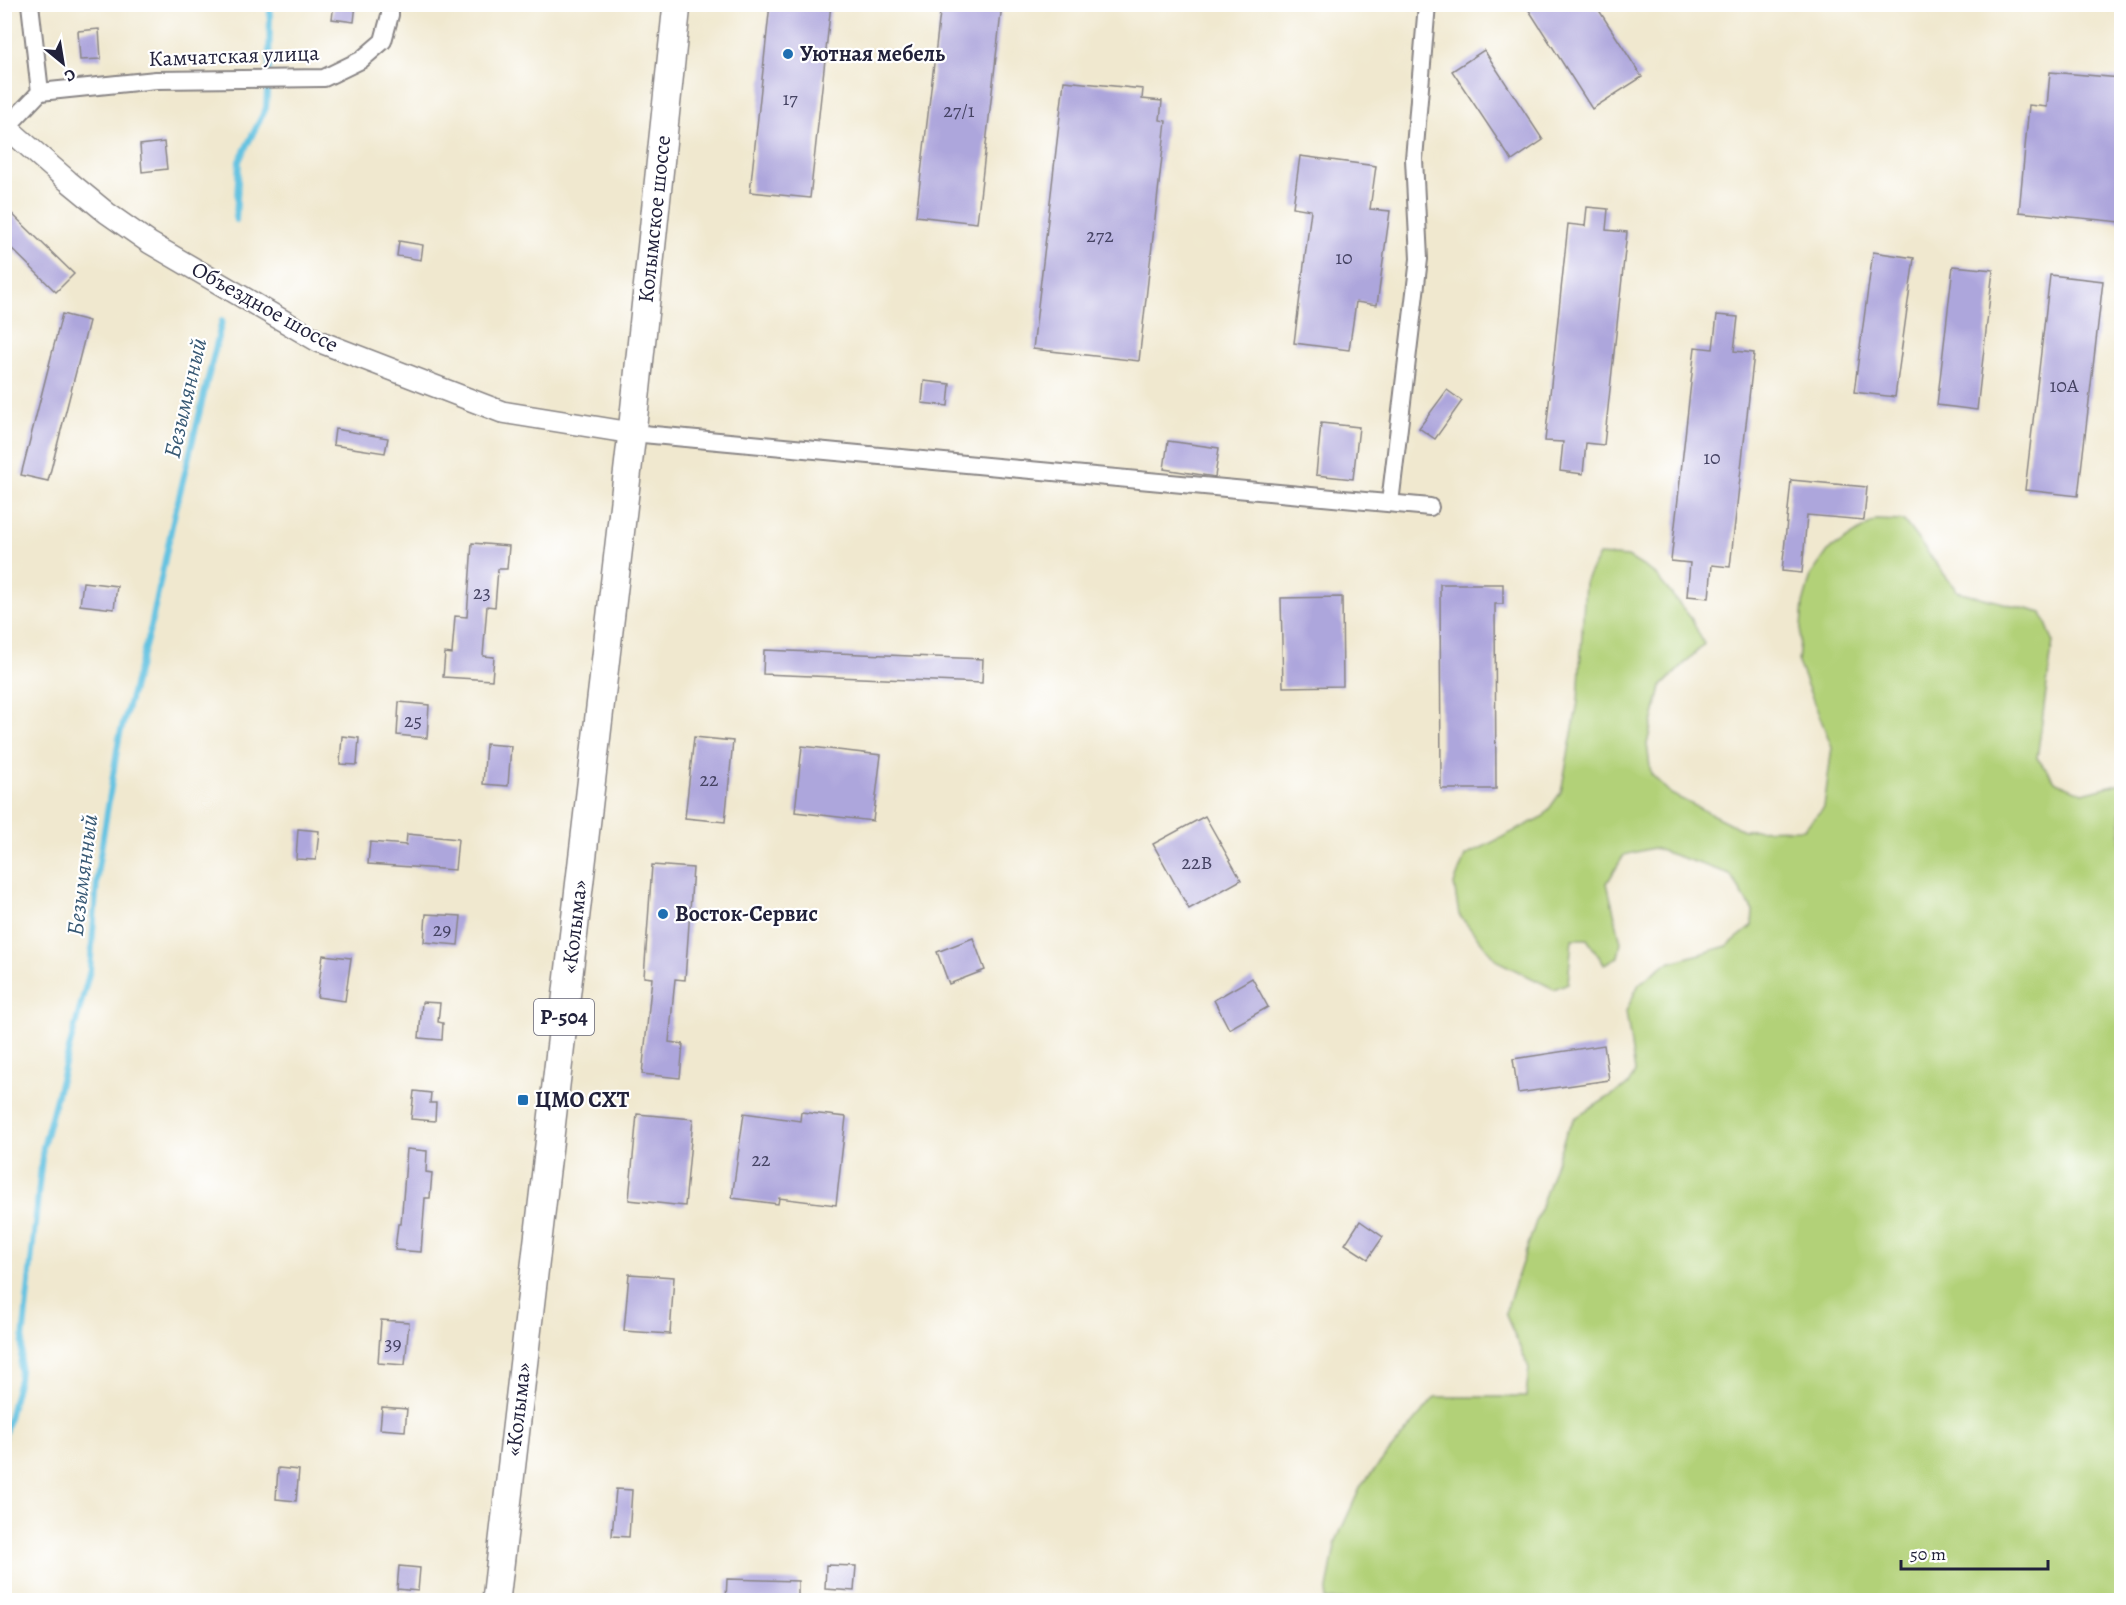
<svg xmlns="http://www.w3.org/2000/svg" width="2126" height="1605" font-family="Alegreya,serif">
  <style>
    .green { fill: #b2d178; stroke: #6a7a5a; stroke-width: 1.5 }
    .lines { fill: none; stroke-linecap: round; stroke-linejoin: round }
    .stream { stroke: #63c2e1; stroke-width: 6 }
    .building { fill: #ada6dc }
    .minor-casing { stroke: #898585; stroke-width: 20 }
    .tertiary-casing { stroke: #898585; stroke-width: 24 }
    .trunk-casing { stroke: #898585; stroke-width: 30 }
    .minor { stroke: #fff; stroke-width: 16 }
    .tertiary { stroke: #fff; stroke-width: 21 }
    .trunk { stroke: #fff; stroke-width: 27 }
    .poi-dot { fill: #1f6fb2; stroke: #fff; stroke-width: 2 }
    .labels { text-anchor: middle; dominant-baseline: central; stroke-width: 4.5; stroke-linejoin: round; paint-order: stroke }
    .number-label { font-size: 20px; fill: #454363 }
    .shield { fill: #fff; stroke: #646476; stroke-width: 1.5 }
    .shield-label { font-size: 21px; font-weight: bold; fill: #22223b }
    .poi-label { font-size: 22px; font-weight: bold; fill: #22223b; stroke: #fff; text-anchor: start }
    .street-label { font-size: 22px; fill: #22223b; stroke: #fff }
    .water-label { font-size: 24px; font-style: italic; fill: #395a75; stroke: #fff }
  </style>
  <rect width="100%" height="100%" fill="#fff"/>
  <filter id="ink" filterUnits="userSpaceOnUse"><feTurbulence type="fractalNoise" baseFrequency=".0167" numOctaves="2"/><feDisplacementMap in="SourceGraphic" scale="12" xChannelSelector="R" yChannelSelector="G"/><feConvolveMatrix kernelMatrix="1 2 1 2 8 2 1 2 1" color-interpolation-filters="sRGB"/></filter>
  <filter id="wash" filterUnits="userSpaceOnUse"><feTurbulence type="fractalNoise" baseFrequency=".008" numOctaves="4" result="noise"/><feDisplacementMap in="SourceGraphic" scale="24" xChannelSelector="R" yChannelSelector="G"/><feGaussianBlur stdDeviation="1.35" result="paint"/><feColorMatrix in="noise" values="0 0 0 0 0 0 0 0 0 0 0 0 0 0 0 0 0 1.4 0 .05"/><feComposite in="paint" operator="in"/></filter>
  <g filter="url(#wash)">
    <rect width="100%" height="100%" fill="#f0e8cf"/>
    <polygon class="green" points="1876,520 1904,521 1957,591 2042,613 2053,641 2037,758 2056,782 2083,793 2121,783 2121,1600 1325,1600 1336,1541 1361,1486 1435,1397 1526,1397 1529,1368 1505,1313 1566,1133 1575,1118 1628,1085 1635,1072 1626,1011 1639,984 1665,964 1727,946 1752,926 1753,911 1730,874 1653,848 1624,855 1607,883 1621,942 1618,957 1604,964 1587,939 1572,939 1568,983 1554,989 1497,961 1459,915 1454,884 1465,856 1544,816 1561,792 1578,702 1585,582 1599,555 1628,557 1654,573 1691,618 1704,644 1661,687 1647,744 1651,774 1671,794 1743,830 1804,829 1824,807 1832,747 1798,663 1803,604 1811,575 1828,551"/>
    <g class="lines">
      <g class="stream">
        <polyline points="269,70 270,4"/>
        <polyline points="236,220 239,161 266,108 267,92"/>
        <polyline points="4,1437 19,1379 43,1147 90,970 98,868 119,738 151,626 173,521 222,321"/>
      </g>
    </g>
    <g id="blocks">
      <g class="building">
        <polygon points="334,4 356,4 354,22 332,19"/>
        <polygon points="770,4 831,4 810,198 750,192"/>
        <polygon points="941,4 1002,4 977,223 916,216"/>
        <polygon points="1525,4 1595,4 1642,77 1592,109"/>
        <polygon points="99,29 101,59 80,60 78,31"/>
        <polygon points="1484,50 1543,140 1512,161 1452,71"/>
        <polygon points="2050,72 2121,78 2121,222 2019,212 2029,105 2047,107"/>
        <polygon points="1064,81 1143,89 1142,99 1162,101 1160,120 1166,121 1139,361 1033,349"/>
        <polygon points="164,142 167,169 142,172 140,145"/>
        <polygon points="1300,156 1376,166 1370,209 1390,211 1377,305 1356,302 1349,350 1294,343 1311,210 1293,207"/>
        <polygon points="4,206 74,274 56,292 4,241"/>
        <polygon points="1587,207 1608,209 1606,230 1627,232 1604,445 1586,443 1583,474 1560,471 1563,442 1545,441 1568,224 1585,226"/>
        <polygon points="399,241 423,245 421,260 397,256"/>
        <polygon points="1873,252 1914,258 1895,397 1854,392"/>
        <polygon points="1953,266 1993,270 1977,410 1937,405"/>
        <polygon points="2050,275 2103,281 2078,496 2025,490"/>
        <polygon points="62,314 89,321 48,481 21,475"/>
        <polygon points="1717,315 1738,317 1734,351 1754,353 1730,567 1712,565 1709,598 1687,596 1690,563 1671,561 1695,347 1713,349"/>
        <polygon points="924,381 950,384 948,406 922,403"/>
        <polygon points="1447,390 1462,401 1435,439 1419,428"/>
        <polygon points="1321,423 1359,427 1353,479 1316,475"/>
        <polygon points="335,429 388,438 385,453 333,445"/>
        <polygon points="1168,441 1219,448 1215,477 1164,469"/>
        <polygon points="1791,480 1867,487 1864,520 1807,515 1802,573 1782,571"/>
        <polygon points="472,543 509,546 507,569 498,569 495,607 487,606 483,656 494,657 492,680 443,677 445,653 452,654 455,616 467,617"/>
        <polygon points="83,582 117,586 114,609 80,605"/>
        <polygon points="1440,584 1503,584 1503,604 1495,604 1496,789 1441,789"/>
        <polygon points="1342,597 1343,686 1283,687 1281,598"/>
        <polygon points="764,650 983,659 982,683 763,674"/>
        <polygon points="399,702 429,705 427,738 397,735"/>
        <polygon points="342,736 359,738 357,765 340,764"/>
        <polygon points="694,737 733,741 725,822 685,818"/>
        <polygon points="486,744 511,746 508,786 483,784"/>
        <polygon points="802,746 881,755 873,821 795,812"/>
        <polygon points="1205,816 1241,880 1189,909 1153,844"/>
        <polygon points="298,829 319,831 316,860 296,859"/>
        <polygon points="407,834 458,839 455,870 368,864 370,842 406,845"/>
        <polygon points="652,865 693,868 685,980 675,979 669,1042 683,1044 680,1078 642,1074 652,978 644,977"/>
        <polygon points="426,914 461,916 458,945 424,942"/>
        <polygon points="973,938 985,970 949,984 937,952"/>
        <polygon points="323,955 351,958 345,1001 317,997"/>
        <polygon points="1252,978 1268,1007 1229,1029 1214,1000"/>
        <polygon points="422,1002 440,1003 438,1022 443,1023 442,1040 419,1038"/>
        <polygon points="1604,1045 1609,1080 1518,1093 1513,1059"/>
        <polygon points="414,1091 431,1093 430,1103 436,1103 435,1121 411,1119"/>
        <polygon points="801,1112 846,1117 836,1205 779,1198 778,1204 732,1198 744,1113 800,1121"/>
        <polygon points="637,1114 693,1119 685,1206 629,1200"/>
        <polygon points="407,1149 427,1151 426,1172 432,1173 430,1198 425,1198 421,1252 395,1250 398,1224 401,1224"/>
        <polygon points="1360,1221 1383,1237 1368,1259 1345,1244"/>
        <polygon points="629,1274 674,1277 670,1334 624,1331"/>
        <polygon points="381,1320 409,1322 405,1365 378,1363"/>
        <polygon points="382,1407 407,1409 405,1431 380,1429"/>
        <polygon points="278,1468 299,1470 296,1501 276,1499"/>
        <polygon points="616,1489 632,1490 629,1537 612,1536"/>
        <polygon points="826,1565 856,1566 854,1591 825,1589"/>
        <polygon points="399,1566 420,1568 418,1591 397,1589"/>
        <polygon points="727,1579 798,1581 798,1600 726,1600"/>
      </g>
    </g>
  </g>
  <g filter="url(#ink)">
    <use href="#blocks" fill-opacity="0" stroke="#898585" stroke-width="1.5"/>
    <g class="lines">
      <defs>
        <g id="minor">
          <polyline points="40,92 156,80 324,78 361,60 383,41 390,15 390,4"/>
          <polyline points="7,127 40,92 30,4"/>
          <polyline points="632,433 1430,507"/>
          <polyline points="1390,503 1419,259 1414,159 1427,4"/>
        </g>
        <polyline id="tertiary" points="4,125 68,181 107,213 150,243 318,341 502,412 632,433"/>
        <g id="trunk">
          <path id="s1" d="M 496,1600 L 632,433 L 677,4"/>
        </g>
      </defs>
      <use href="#minor" class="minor-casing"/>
      <use href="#tertiary" class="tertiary-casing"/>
      <use href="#trunk" class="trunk-casing"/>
      <use href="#minor" class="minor"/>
      <use href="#tertiary" class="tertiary"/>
      <use href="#trunk" class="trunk"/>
    </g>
  </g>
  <g class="poi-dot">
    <circle cx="788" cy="54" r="6"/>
    <circle cx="663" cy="914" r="6"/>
    <rect x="517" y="1094" width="12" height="12" rx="3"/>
  </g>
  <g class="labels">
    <g class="number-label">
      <text x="790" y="98">17</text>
      <text x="959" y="110">27/1</text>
      <text x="1100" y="235">272</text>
      <text x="1344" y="257">10</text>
      <text x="2064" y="385">10А</text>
      <text x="1712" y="457">10</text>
      <text x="482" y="592">23</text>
      <text x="413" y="720">25</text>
      <text x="709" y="779">22</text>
      <text x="1197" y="862">22В</text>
      <text x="442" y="929">29</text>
      <text x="761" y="1159">22</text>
      <text x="393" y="1343">39</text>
    </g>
    <rect class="shield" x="534" y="999" width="60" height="36" rx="4.5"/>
    <g class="shield-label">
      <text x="564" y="1017">Р-504</text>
    </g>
    <g class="poi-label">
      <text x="800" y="54">Уютная мебель</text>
      <text x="675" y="914">Восток-Сервис</text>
      <text x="535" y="1100">ЦМО СХТ</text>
    </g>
    <g class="street-label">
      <text transform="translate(234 56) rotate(-2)">Камчатская улица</text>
      <text stroke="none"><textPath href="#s1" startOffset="1390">Колымское шоссе</textPath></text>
      <text transform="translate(265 307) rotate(29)">Объездное шоссе</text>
      <text stroke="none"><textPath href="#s1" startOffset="678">«Колыма»</textPath></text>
      <text stroke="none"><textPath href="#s1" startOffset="192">«Колыма»</textPath></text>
    </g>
    <g class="water-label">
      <text transform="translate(185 398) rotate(-77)">Безымянный</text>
      <text transform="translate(82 875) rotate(-83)">Безымянный</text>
    </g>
  </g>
  <rect width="2126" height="1605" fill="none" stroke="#fff" stroke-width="24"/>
  <g transform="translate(63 63) rotate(150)" stroke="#ffffff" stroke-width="4.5" paint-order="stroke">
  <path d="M0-4.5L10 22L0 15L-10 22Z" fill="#22223b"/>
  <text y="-9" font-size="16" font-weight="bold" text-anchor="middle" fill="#22223b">С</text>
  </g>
  <path d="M1901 1560v9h147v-9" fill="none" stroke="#22223b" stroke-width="3"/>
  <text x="1910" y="1560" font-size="18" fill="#22223b" stroke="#ffffff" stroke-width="4.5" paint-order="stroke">50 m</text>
</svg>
